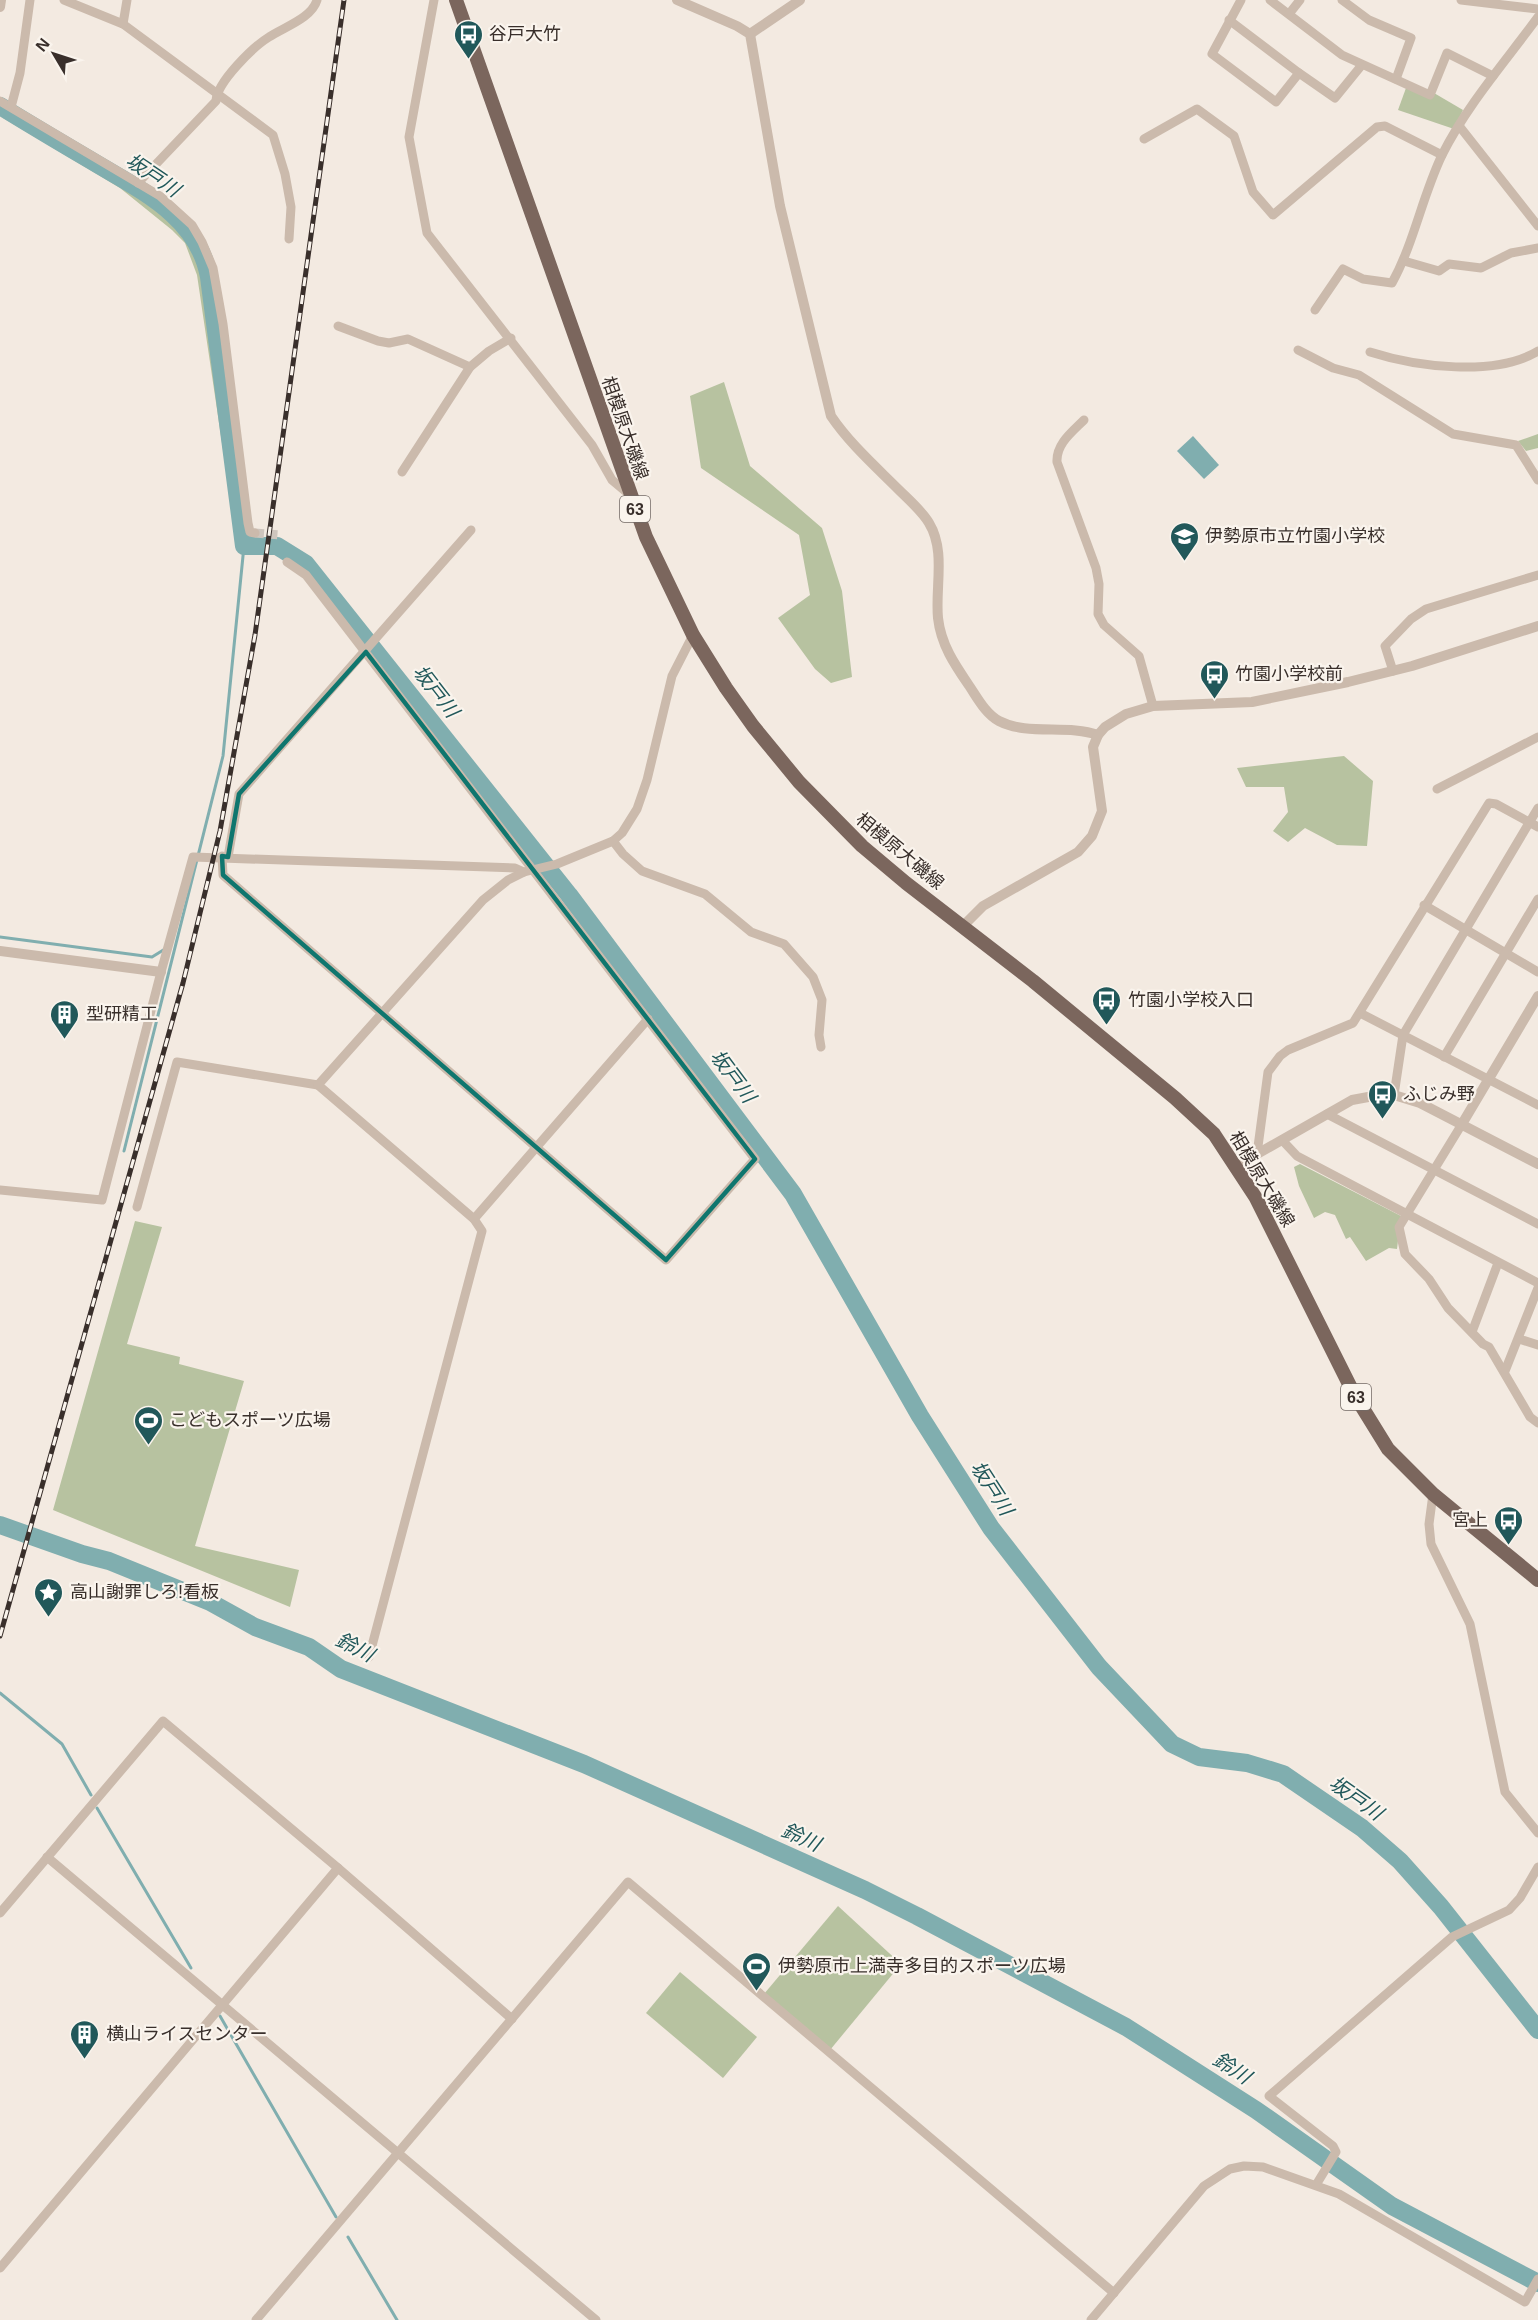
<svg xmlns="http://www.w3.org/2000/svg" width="1538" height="2320" font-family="Arial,'Noto Sans JP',sans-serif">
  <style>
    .green { fill: #b7c2a0 }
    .water { fill: #80aeaf }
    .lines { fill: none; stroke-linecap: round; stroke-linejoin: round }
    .stream { stroke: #80aeaf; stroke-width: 3 }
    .river { stroke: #80aeaf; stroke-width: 18 }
    .minor-tunnel { stroke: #cec5bd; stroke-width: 9; stroke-dasharray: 9 4.5; stroke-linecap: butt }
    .minor { stroke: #cbbaac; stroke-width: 9 }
    .tertiary { stroke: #cbbaac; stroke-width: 10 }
    .primary { stroke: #7b665d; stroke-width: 14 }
    .rail-casing { stroke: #392f2b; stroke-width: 5 }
    .rail { stroke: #faf4ed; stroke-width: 3; stroke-dasharray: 9; stroke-linecap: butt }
    .marked { fill: none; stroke: #0f766e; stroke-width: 4.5; stroke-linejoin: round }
    .labels { text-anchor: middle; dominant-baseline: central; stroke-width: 4.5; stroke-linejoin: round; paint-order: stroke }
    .shield { fill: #faf4ed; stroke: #736a65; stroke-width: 1.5 }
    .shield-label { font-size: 16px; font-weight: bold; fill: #392f2b }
    .poi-label { font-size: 18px; fill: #392f2b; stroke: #faf4ed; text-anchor: start }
    .street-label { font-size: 18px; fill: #392f2b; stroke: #faf4ed }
    .water-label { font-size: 20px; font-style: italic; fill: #21585a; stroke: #faf4ed }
  </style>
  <rect width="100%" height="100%" fill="#f3eae1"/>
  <g class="green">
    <polygon points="1406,88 1434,93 1463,110 1454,129 1398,110"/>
    <polygon points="6,111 136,191 178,222 205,261 242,544 237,544 197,275 185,243 172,230 120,188 3,118"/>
    <polygon points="724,382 750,466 822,528 842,591 852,677 831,683 815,669 778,618 810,595 799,535 701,468 690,396"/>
    <polygon points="1538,434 1538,448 1526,451 1518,441"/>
    <polygon points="1344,756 1373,781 1367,846 1337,845 1305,828 1288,842 1273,831 1288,812 1284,787 1246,787 1237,768"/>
    <polygon points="1300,1164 1401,1216 1397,1249 1389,1248 1366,1261 1350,1237 1346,1239 1335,1215 1325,1212 1314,1218 1299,1186 1294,1167"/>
    <polygon points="135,1221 162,1227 127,1344 180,1357 179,1364 244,1381 195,1546 299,1570 290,1607 53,1510"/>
    <polygon points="838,1906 901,1964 830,2050 764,1994"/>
    <polygon points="680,1972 757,2037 723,2078 646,2013"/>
  </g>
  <polygon class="water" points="1193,436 1219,465 1204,479 1177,451"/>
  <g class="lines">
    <g class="stream">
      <polyline points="0,937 152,957 165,949"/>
      <polyline points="124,1151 223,756 244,546"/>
      <polyline points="0,1693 62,1744 91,1795"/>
      <polyline points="97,1808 191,1968"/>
      <polyline points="220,2016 336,2217"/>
      <polyline points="348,2237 397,2320"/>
    </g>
    <g class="river">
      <path d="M 0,106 C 31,125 61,143 92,161 C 140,190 198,216 209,277 L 244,546 L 277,546 L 306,564 L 569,895 L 793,1194 L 920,1416 L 991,1528 L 1099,1667 L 1172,1744 L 1199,1757 L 1247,1763 L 1283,1774 L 1362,1828 L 1400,1861 L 1441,1907 L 1538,2030"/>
      <polyline points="0,1525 82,1554 109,1561 210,1602 255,1627 309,1647 341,1669 584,1764 865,1890 917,1916 1126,2027 1256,2110 1392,2206 1538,2283"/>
    </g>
    <polyline class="minor-tunnel" points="255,533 280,535"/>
    <g class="minor">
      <polyline points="64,0 123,24 273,135 285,174 291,207 289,239"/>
      <polyline points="434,0 409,137 427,233 592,445 612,480 630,495"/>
      <polyline points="1241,0 1212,54 1276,102 1299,73 1335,98 1361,66"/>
      <polyline points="1270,0 1342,55 1430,95 1447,53 1493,76"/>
      <polyline points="1342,0 1369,20 1411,38 1396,79"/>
      <polyline points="1461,0 1538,9"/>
      <polyline points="1289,14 1300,0"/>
      <polyline points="1229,20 1299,73"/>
      <polyline points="123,24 127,0"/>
      <polyline points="0,101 160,196 192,225 202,242 213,268 223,324 248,523 250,532 255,533"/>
      <polyline points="11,107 20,73 30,0"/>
      <polyline points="1460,127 1538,226"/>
      <polyline points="1144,139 1197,109 1234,136 1253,192 1273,215 1377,127 1385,126 1442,155"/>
      <path d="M 138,183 L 216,101 C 217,82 253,47 269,37 C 284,27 312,18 317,0"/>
      <polyline points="1404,261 1439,271 1449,264 1481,268 1511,253 1538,248"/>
      <path d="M 1315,310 L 1343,269 L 1363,279 L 1392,283 C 1414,243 1422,197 1442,155 C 1467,105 1505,62 1538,17"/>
      <polyline points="338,326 378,341 389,343 408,339 470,367"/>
      <polyline points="1298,350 1333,368 1359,375 1453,434 1516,445 1538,480"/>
      <path d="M 1370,352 C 1417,367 1495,377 1538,351"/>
      <path d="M 1084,420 C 1072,432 1056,444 1057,462 L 1096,568 L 1099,584 L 1098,614 L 1104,625 L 1139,656 L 1153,706"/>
      <polyline points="402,472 470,367 489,351 511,338"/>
      <polyline points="1393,671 1385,646 1411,619 1426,609 1538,575"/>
      <polyline points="1437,789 1538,737"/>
      <polyline points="613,841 623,854 642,871 705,894 751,932 784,944 813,977 822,1000 819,1035 821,1047"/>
      <polyline points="222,856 223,875 666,1260 755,1159 306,575 287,562"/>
      <polyline points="228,857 239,794 471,530"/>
      <polyline points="1424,905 1538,972"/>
      <polyline points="1360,1013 1538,1105"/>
      <polyline points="1444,1057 1538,899"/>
      <polyline points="1394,1095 1403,1035 1538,808"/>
      <polyline points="1327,1114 1538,1224"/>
      <polyline points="1462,1124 1399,1227 1405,1254 1429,1279 1448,1308 1483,1344 1489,1347 1530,1417 1538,1423"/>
      <polyline points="1282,1140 1297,1156 1538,1283"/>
      <polyline points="1257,1154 1268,1072 1280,1056 1288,1050 1353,1023 1489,803 1496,804 1538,827"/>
      <polyline points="0,1190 102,1200 161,972 193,857 515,868 524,872"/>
      <polyline points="137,1207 177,1062 318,1085"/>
      <polyline points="474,1219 648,1019"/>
      <polyline points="1472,1332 1498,1263"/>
      <polyline points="1519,1339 1538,1345"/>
      <polyline points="1505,1371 1538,1288"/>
      <polyline points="1433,1494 1429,1524 1431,1544 1470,1624 1505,1792 1538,1833"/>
      <polyline points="369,1657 482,1231 474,1219 318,1085 483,900 508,880 524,872 557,864 613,841 622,833 637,809 647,780 672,676 693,635"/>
      <polyline points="47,1857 596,2320"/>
      <polyline points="0,1913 163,1721 338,1868 512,2019"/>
      <polyline points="1316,2185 1336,2152 1333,2146 1269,2096 1452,1937 1509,1910 1520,1898 1538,1867"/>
      <polyline points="0,2268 338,1868"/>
      <polyline points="256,2320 628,1882 1114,2293"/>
      <polyline points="1091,2320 1204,2186 1230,2169 1244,2166 1263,2167 1339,2194 1525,2302 1538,2279"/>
    </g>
    <g class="tertiary">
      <path d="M 677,0 L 737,26 L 750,34 L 780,206 L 831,416 C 850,444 875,466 899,490 C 909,500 922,511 929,523 C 946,551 935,587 938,618 C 941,645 955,665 970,687 C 978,699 986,714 999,721 C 1028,736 1067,724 1098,735"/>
      <polyline points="0,7 1,0"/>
      <polyline points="750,34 800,0"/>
      <polyline points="963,926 983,906 1078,852 1092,836 1102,811 1093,747 1098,735 1105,727 1126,714 1153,706 1252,702 1348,682 1412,666 1538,626"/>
      <polyline points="0,951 161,972"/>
      <polyline points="1462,1124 1538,996"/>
      <polyline points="1236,1166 1352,1100 1379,1095 1394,1095 1420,1103 1538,1164"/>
    </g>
    <polyline class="primary" points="456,0 646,537 693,635 726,688 753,726 799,782 862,846 906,883 1033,981 1175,1098 1214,1134 1256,1198 1354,1394 1388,1449 1433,1494 1538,1580"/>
    <defs>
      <polyline id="rail" points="0,1636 183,983 220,831 255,635 344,0"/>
    </defs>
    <use href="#rail" class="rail-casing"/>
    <use href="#rail" class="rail"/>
  </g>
  <path class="marked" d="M 366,652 L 755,1159 L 666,1260 L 223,875 L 222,856 L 228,857 L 239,794 Z"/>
  <defs>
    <symbol id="bus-pin" viewBox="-11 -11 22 30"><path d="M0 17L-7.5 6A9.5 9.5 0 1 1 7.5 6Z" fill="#21585a" stroke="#faf4ed"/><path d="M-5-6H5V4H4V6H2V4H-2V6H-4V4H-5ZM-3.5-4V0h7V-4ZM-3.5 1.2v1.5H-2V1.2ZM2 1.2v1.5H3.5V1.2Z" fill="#fff"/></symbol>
    <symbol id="school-pin" viewBox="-11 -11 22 30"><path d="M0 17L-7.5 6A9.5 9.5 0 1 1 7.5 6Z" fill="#21585a" stroke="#faf4ed"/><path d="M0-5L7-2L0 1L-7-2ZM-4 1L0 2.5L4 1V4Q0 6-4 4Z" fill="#fff"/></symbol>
    <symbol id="building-pin" viewBox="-11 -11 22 30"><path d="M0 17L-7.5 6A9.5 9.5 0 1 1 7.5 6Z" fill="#21585a" stroke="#faf4ed"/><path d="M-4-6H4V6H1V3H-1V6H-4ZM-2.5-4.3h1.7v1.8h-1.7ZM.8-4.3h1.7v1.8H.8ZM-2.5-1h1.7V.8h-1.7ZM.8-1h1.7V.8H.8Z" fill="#fff"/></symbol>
    <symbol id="stadium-pin" viewBox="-11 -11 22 30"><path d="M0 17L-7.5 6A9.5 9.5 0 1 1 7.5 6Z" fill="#21585a" stroke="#faf4ed"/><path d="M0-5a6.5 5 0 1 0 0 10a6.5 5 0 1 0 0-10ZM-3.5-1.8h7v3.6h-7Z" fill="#fff"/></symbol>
    <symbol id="sight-pin" viewBox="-11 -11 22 30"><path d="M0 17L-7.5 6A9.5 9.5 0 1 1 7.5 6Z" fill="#21585a" stroke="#faf4ed"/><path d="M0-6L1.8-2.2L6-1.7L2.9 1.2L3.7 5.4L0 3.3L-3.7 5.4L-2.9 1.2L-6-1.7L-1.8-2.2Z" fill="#fff"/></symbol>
  </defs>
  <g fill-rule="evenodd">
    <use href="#bus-pin" x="452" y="18" width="33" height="45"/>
    <use href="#school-pin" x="1168" y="520" width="33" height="45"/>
    <use href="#bus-pin" x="1198" y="658" width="33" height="45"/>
    <use href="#bus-pin" x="1090" y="984" width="33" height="45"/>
    <use href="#building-pin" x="48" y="998" width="33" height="45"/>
    <use href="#bus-pin" x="1366" y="1078" width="33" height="45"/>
    <use href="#stadium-pin" x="132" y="1404" width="33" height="45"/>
    <use href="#bus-pin" x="1492" y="1504" width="33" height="45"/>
    <use href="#sight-pin" x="32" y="1576" width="33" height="45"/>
    <use href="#stadium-pin" x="740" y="1950" width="33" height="45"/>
    <use href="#building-pin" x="68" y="2018" width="33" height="45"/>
  </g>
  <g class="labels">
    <g class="shield">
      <rect x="620" y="496" width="30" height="26" rx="4.5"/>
      <rect x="1341" y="1384" width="30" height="26" rx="4.5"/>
    </g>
    <g class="shield-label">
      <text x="635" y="509">63</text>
      <text x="1356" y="1397">63</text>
    </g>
    <g class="poi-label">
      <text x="489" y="34">谷戸大竹</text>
      <text x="1205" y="536">伊勢原市立竹園小学校</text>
      <text x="1235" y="674">竹園小学校前</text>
      <text x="1128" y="1000">竹園小学校入口</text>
      <text x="86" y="1014">型研精工</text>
      <text x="1403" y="1094">ふじみ野</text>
      <text x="169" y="1420">こどもスポーツ広場</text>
      <text x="1488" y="1520" text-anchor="end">宮上</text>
      <text x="70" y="1592">高山謝罪しろ!看板</text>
      <text x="778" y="1966">伊勢原市上満寺多目的スポーツ広場</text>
      <text x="106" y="2034">横山ライスセンター</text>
    </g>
    <g class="street-label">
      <text transform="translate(625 428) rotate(71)">相模原大磯線</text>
      <text transform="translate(900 851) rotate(40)">相模原大磯線</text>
      <text transform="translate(1262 1179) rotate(59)">相模原大磯線</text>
    </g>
    <g class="water-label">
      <text transform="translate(153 175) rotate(34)">坂戸川</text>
      <text transform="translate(436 691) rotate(52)">坂戸川</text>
      <text transform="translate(733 1076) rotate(53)">坂戸川</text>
      <text transform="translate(992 1488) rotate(57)">坂戸川</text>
      <text transform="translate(355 1647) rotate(27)">鈴川</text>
      <text transform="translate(1356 1798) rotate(35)">坂戸川</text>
      <text transform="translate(801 1837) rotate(24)">鈴川</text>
      <text transform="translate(1232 2068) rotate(33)">鈴川</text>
    </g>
  </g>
  <g transform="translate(54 54) rotate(309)" stroke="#faf4ed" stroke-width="4.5" paint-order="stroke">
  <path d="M0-4.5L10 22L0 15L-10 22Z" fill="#392f2b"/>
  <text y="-9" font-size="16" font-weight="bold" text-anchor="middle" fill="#392f2b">N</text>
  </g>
</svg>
